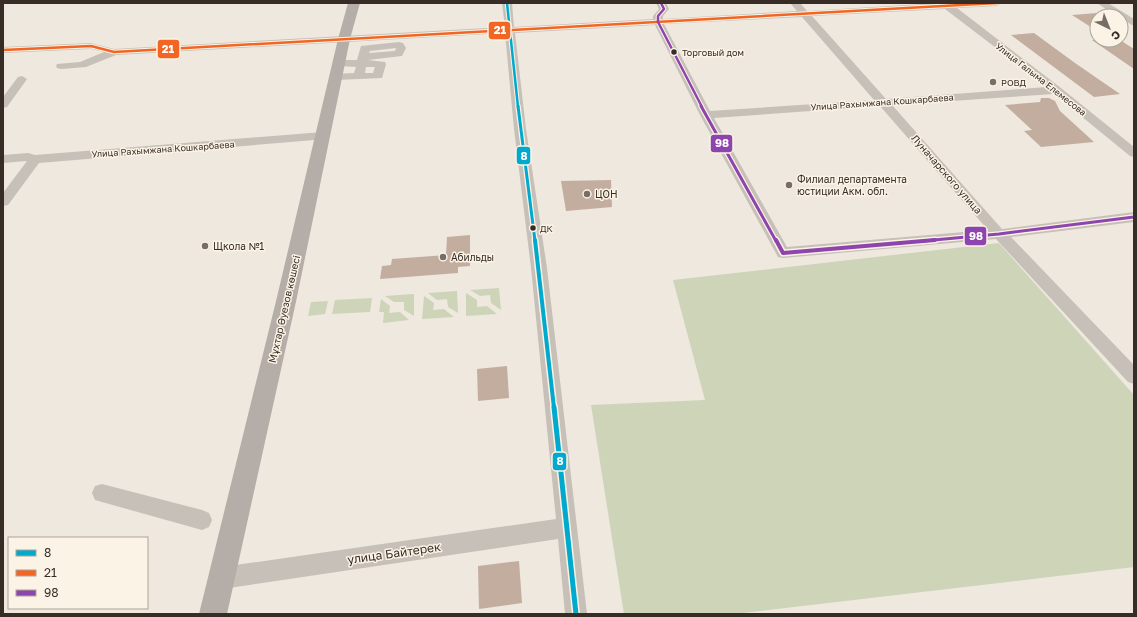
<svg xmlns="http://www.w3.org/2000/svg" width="1137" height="617" font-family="'Golos Text',sans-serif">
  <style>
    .green { fill: #cdd4b8 }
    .building { fill: #c3ad9f }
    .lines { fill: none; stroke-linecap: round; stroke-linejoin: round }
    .minor { fill: #c7c0b8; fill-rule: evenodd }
    .major { fill: #b5aea8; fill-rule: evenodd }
    .bus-1-far3-casing { stroke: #fbf3e6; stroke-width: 4.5 }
    .bus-1-far2-casing { stroke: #fbf3e6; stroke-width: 5.5 }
    .bus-1-far1-casing { stroke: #fbf3e6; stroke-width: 7 }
    .bus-1-casing { stroke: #fbf3e6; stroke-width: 8 }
    .bus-2-casing { stroke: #fbf3e6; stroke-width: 4.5 }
    .bus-3-far2-casing { stroke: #fbf3e6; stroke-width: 4.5 }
    .bus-3-far1-casing { stroke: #fbf3e6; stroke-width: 5.5 }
    .bus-3-casing { stroke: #fbf3e6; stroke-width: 7 }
    .bus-1-far3 { stroke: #00a9ce; stroke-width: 2.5 }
    .bus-1-far2 { stroke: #00a9ce; stroke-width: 3 }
    .bus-1-far1 { stroke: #00a9ce; stroke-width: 4 }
    .bus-1 { stroke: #00a9ce; stroke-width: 5 }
    .bus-2 { stroke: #f26522; stroke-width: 2.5 }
    .bus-3-far2 { stroke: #8e44ad; stroke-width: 2.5 }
    .bus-3-far1 { stroke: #8e44ad; stroke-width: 3 }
    .bus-3 { stroke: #8e44ad; stroke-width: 4 }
    .bus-dot { fill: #372d26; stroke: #fbf3e6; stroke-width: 1.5 }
    .poi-dot { fill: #776e67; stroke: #fbf3e6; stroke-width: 1.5 }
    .labels { text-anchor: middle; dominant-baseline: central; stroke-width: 3; stroke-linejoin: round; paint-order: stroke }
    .bus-label { font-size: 9px; fill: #372d26; stroke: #fbf3e6; text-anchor: start }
    .far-street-label { font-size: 9px; fill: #372d26; stroke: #fbf3e6 }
    .far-poi-label { font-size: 9px; fill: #372d26; stroke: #fbf3e6; text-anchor: start }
    .street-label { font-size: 10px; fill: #372d26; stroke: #fbf3e6 }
    .poi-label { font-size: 10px; fill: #372d26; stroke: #fbf3e6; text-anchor: start }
    .near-street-label { font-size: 12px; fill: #372d26; stroke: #fbf3e6 }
    .line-badge { stroke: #fbf3e6; stroke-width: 1.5 }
    .badge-label { font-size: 11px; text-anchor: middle; font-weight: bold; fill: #fff }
  </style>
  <rect width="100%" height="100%" fill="#eee8df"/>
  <g class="green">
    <polygon points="999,243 1134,395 1134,567 735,614 624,614 591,405 705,400 673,280"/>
    <polygon points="499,288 501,310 491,303 490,295 480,296 470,290"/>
    <polygon points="457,291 458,313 448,307 447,299 437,300 428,293"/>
    <polygon points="466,293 477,300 477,307 487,306 497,314 466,316"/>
    <polygon points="414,294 414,316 404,310 404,302 394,302 385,296"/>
    <polygon points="424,296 434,303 433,310 444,309 454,317 422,319"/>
    <polygon points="372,298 370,312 332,314 335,300"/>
    <polygon points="381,299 390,306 389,313 400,312 409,320 383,323 384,312 379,312"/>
    <polygon points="328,301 325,314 308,316 311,302"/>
  </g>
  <g class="building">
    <polygon points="1097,13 1097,31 1072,15"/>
    <polygon points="1034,33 1075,63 1120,94 1094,97 1011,35"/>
    <polygon points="1092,40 1120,40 1134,49 1134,69"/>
    <polygon points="1041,98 1049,98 1055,101 1060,111 1094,142 1041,147 1024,131 1032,130 1005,105 1040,102"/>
    <polygon points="611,180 612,207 566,211 561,181"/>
    <polygon points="470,235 470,266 458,267 458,273 380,279 382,266 391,265 392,259 446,255 447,237"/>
    <polygon points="507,366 509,398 478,401 477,369"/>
    <polygon points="519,561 522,603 479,609 478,566"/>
  </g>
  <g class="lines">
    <g class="minor">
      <path d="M 502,3 L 512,3 L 514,27 L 653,19 L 653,16 L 659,9 L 656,3 L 666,3 L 669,9 L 663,16 L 663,19 L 797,11 L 790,3 L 800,3 L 807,11 L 939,3 L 1002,3 L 997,6 L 957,8 L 1061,88 L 1134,147 L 1134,157 L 1130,156 L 1054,94 L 892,105 L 1002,229 L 1134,212 L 1134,222 L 1011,237 L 1134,365 L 1134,384 L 1128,382 L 996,239 L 783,258 L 778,257 L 700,115 L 655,25 L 515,33 L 526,129 L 547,268 L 587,614 L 565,614 L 558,539 L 222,589 L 214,586 L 211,578 L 214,570 L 222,567 L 556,519 L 531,268 L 514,129 L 505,33 L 116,55 L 86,67 L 61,69 L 57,68 L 56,66 L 57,64 L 80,62 L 104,52 L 91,49 L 3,53 L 3,47 L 91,43 L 114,49 L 505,27 ZM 945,9 L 1047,87 L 886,99 L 812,16 ZM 802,17 L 874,100 L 710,111 L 664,24 ZM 880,106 L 988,230 L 787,247 L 714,118 Z"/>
      <polygon points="1097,3 1108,3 1134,19 1134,26 1121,19 1121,16 1116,16"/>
      <path d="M 399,42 L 403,43 L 406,48 L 402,56 L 368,60 L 385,62 L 386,64 L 382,78 L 336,80 L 331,77 L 336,74 L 354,73 L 356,67 L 339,66 L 334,63 L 339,60 L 357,60 L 361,46 ZM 396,48 L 395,51 L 369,53 L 370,51 ZM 366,67 L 375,67 L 373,73 L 365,73 Z"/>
      <polygon points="22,76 27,79 7,107 3,108 3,97 18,77"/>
      <polygon points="323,132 327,133 329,136 327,139 39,163 8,205 3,206 3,193 27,161 3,163 3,155 28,153 35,155"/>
      <polygon points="102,484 202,510 209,513 212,520 209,527 202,530 102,502 95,500 92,493 95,486"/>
    </g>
    <polygon class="major" points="348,3 360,3 350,39 297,297 227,614 199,614 277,297 338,39"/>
    <defs>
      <polyline id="bus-1-far3" points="507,3 518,107"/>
      <polyline id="bus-1-far2" points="518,106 535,241"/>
      <polyline id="bus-1-far1" points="535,240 554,408"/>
      <polyline id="bus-1" points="554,407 576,614"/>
      <polyline id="bus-2" points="3,50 91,46 114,52 997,3"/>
      <polyline id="bus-3-far2" points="661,3 664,9 658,16 658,22 702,107"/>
      <g id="bus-3-far1">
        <polyline points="701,106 776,241"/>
        <polyline points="923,241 999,234 1134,217"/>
      </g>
      <polyline id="bus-3" points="776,240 783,253 935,240"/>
    </defs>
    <use href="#bus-1-far3" class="bus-1-far3-casing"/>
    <use href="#bus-1-far2" class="bus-1-far2-casing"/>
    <use href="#bus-1-far1" class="bus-1-far1-casing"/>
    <use href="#bus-1" class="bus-1-casing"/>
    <use href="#bus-2" class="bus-2-casing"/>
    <use href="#bus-3-far2" class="bus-3-far2-casing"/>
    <use href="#bus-3-far1" class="bus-3-far1-casing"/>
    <use href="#bus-3" class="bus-3-casing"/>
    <use href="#bus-1-far3" class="bus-1-far3"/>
    <use href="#bus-1-far2" class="bus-1-far2"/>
    <use href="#bus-1-far1" class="bus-1-far1"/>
    <use href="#bus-1" class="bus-1"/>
    <use href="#bus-2" class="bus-2"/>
    <use href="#bus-3-far2" class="bus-3-far2"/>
    <use href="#bus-3-far1" class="bus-3-far1"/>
    <use href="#bus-3" class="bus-3"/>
  </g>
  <g class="bus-dot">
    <circle cx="674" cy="52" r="3.5"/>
    <circle cx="533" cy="228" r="3.5"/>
  </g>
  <g class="poi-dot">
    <circle cx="993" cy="82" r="4"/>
    <circle cx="789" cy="185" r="4"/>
    <circle cx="587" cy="194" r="4"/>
    <circle cx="205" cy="246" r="4"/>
    <circle cx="443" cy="257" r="4"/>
  </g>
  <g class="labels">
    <g class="bus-label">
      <text x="682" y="52">Торговый дом</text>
      <text x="540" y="228">ДК</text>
    </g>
    <g class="far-street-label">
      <text transform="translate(1041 79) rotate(38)">Улица Галыма Елемесова</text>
      <text transform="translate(882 102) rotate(-4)">Улица Рахымжана Кошкарбаева</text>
      <text transform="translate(163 149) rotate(-4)">Улица Рахымжана Кошкарбаева</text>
    </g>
    <g class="far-poi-label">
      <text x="1001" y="82">РОВД</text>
    </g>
    <g class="street-label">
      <text transform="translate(947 174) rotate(49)">Луначарского улица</text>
      <text transform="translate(284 309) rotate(-77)">Мұхтар Әуезов көшесі</text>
    </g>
    <g class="poi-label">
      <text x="797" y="179">Филиал департамента<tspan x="797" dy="12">юстиции Акм. обл.</tspan></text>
      <text x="595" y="194">ЦОН</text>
      <text x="213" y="246">Щкола №1</text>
      <text x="451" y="257">Абильды</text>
    </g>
    <g class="near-street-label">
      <text transform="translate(394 553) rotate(-8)">улица Байтерек</text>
    </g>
  </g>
  <g class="line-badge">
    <rect x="488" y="21" width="23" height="19" rx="4" fill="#f26522"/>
    <rect x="157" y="39" width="23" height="20" rx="4" fill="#f26522"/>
    <rect x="710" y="134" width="23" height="19" rx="4" fill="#8e44ad"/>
    <rect x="516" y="146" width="15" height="19" rx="4" fill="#00a9ce"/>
    <rect x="964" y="226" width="23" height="20" rx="4" fill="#8e44ad"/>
    <rect x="552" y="452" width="15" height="19" rx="4" fill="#00a9ce"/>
  </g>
  <g class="badge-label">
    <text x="500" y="34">21</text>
    <text x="168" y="53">21</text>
    <text x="722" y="147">98</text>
    <text x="524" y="160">8</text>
    <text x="976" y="240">98</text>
    <text x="560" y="465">8</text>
  </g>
  <rect width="1137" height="617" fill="none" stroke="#372d26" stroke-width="8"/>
  <rect x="8" y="537" width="140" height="72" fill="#fbf3e6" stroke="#ada499"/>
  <rect x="16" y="550" width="20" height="6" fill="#00a9ce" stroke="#ada499"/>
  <text x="44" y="557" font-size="12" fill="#372d26">8</text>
  <rect x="16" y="570" width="20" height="6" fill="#f26522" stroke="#ada499"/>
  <text x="44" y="577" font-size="12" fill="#372d26">21</text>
  <rect x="16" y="590" width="20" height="6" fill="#8e44ad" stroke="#ada499"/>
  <text x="44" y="597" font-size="12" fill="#372d26">98</text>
  <g transform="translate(1109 28) rotate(137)"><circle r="19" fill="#fbf3e6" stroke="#ada499"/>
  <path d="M0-3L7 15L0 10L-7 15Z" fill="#776e67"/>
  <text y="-6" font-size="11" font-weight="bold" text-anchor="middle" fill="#372d26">С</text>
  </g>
</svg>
